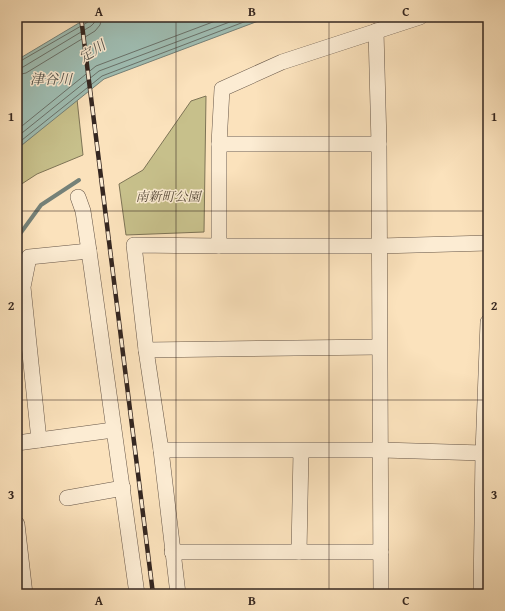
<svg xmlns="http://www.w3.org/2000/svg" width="505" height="611" font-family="'Gentium Book Plus','Noto Serif JP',serif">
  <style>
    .green { fill: #c7c08b; stroke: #7e7456 }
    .water { fill: #9fbdb2; stroke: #758178 }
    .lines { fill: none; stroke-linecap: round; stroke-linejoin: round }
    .shore { stroke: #6a726a; stroke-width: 1 }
    .stream { stroke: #758178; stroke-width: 4 }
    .minor-casing { stroke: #665648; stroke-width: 16 }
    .minor { stroke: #fcecd3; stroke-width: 15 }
    .rail-casing { stroke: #352721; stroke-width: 4.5 }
    .rail { stroke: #fcecd3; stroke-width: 3; stroke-dasharray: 9; stroke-linecap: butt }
    .grid { fill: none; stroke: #352721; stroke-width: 1; stroke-opacity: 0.55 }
    .labels { text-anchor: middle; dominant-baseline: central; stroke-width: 3; stroke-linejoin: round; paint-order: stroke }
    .park-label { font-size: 13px; font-style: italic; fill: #5a4d3c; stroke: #fcecd3 }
    .water-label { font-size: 14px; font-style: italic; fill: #55544c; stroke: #fcecd3 }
    .neatline { fill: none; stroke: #352721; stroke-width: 1.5 }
    .grid-label { font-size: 13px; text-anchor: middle; font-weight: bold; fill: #352721 }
  </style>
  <rect width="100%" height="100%" fill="#fbe2bc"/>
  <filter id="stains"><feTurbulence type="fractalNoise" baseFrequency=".005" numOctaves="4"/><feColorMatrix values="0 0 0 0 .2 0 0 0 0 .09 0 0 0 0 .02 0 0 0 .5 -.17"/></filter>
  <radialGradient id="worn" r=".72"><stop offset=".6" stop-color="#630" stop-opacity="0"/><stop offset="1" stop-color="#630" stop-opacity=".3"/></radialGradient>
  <g class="green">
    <polygon points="206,96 204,232 126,235 119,184 143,170 191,101"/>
    <polygon points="77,99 83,155 37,174 17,187 17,149"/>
  </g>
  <polygon class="water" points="89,17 269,17 104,79 17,149 17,60"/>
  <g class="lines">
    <g class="shore">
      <polyline points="17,63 88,22 91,17"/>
      <polyline points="17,69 23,67 91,26 94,23 96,17"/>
      <polyline points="17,75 26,73 95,31 100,25 102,17"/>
      <polyline points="17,130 96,66 226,17"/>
      <polyline points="17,137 99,71 243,17"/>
      <polyline points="17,144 102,76 257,17"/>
    </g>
    <polyline class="stream" points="17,238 41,205 79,180"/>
    <defs>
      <g id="minor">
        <polyline points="376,31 379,144 381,594"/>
        <polyline points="219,144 379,144"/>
        <polyline points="78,197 83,211 89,251"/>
        <polyline points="219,246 380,246 488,243"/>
        <polyline points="146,350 379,347"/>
        <polyline points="39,440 23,287 29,257 89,251 137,594"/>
        <polyline points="17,443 113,430"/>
        <polyline points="161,450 382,450 483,453"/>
        <polyline points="67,498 123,488"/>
        <polyline points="17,524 25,594"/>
        <polyline points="172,552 381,552"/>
        <polyline points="299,552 301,451"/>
        <polyline points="178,594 161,450 146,350 134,245 219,246 219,144 222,89 282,62 420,17"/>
        <polyline points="481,594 483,453 488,322"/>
      </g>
    </defs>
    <use href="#minor" class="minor-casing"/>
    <use href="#minor" class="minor"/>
    <defs>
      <polyline id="rail" points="81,17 153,594"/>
    </defs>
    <use href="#rail" class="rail-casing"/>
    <use href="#rail" class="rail"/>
  </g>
  <path class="grid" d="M 176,17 L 176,594M 329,17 L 329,594M 17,211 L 488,211M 17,400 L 488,400"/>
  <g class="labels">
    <g class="park-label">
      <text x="168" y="196">南新町公園</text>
    </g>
    <g class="water-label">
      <text transform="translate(92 51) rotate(-32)">定川</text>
      <text x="51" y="79">津谷川</text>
    </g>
  </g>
  <rect width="505" height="611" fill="none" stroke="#fbe2bc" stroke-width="44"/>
  <rect x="22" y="22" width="461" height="567" class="neatline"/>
  <g class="grid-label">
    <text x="99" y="16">A</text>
    <text x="252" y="16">B</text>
    <text x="406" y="16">C</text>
    <text x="11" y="121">1</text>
    <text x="494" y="121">1</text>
    <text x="11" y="310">2</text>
    <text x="494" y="310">2</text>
    <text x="11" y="499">3</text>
    <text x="494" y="499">3</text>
    <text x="99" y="605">A</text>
    <text x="252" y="605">B</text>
    <text x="406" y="605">C</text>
  </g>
  <rect width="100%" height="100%" filter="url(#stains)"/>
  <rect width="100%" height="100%" fill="url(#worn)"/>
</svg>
